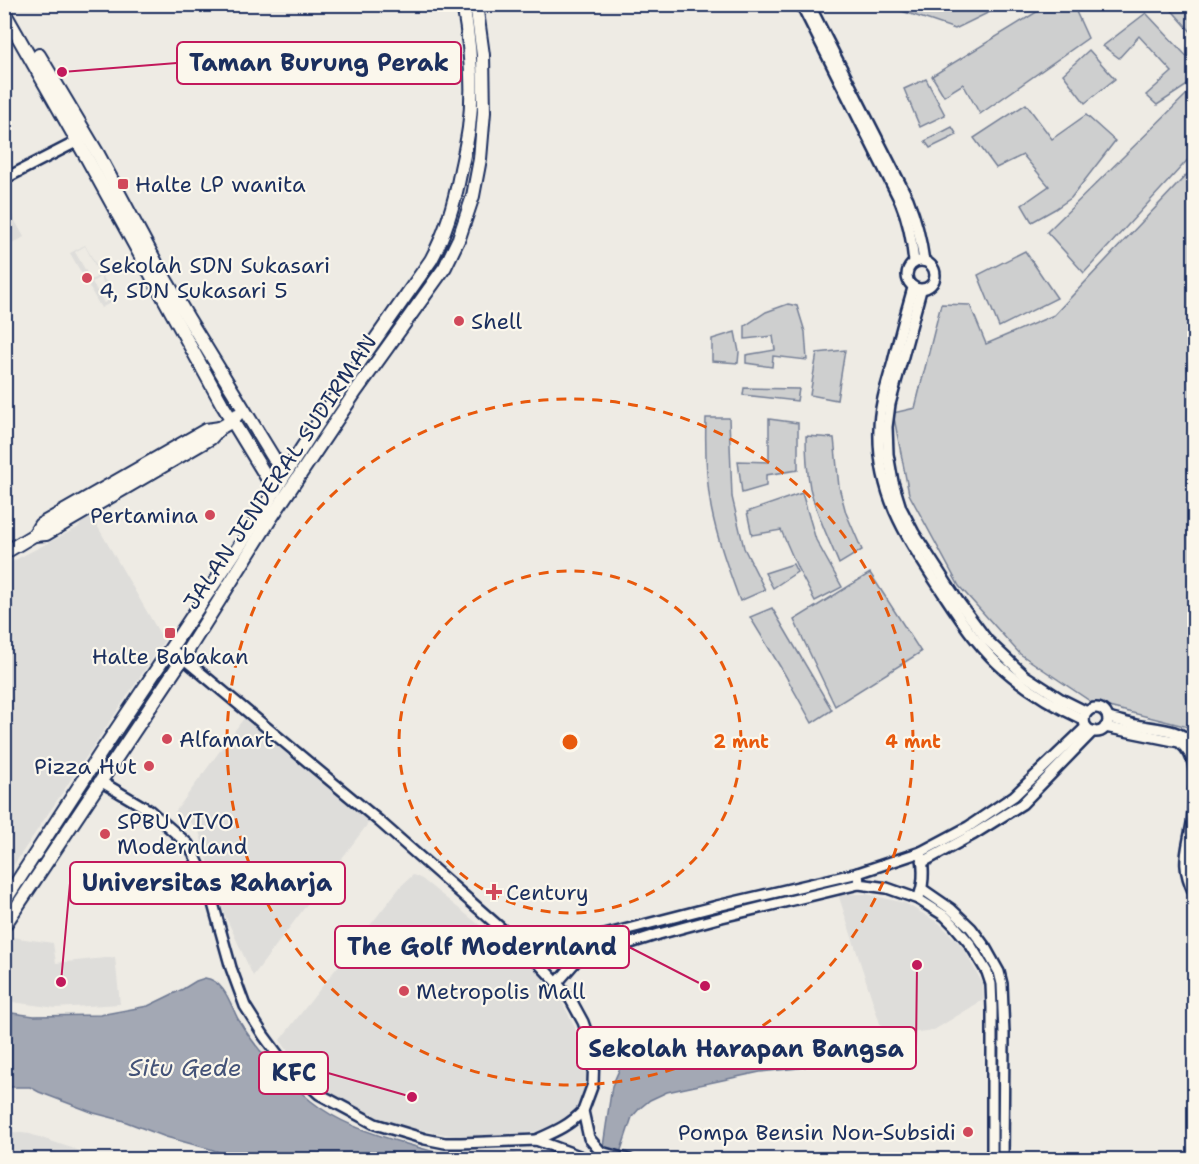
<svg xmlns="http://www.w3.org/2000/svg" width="1199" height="1164" font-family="'Shantell Sans',sans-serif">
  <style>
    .built { fill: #deddda; fill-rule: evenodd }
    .green { fill: #cecfcf; stroke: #747f96; stroke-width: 1.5 }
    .water { fill: #a3a8b4; stroke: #6d7892; stroke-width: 1.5 }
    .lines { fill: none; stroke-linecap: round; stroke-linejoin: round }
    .tertiary-casing { stroke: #1b2f5e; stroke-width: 14 }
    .primary-casing { stroke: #1b2f5e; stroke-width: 16 }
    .tertiary { stroke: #fbf7ec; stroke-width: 9 }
    .primary { stroke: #fbf7ec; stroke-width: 12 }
    .ring { fill: none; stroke: #e8590c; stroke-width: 3; stroke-dasharray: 10 8 }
    .poi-dot { fill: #d1495b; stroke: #fbf7ec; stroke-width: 2 }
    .labels { text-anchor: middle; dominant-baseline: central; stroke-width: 4.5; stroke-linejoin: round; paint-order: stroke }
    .poi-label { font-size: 22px; fill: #1b2f5e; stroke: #fbf7ec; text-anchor: start }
    .street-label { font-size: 22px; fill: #1b2f5e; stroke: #fbf7ec }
    .water-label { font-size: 24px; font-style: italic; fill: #445378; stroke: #fbf7ec }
    .centre { fill: #e8590c; stroke: #fbf7ec; stroke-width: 3 }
    .ring-label { font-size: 18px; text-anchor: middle; font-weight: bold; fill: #e8590c; stroke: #fbf7ec; stroke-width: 4.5; stroke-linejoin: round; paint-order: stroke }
    .leader { fill: none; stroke: #c2185b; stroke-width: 2 }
    .callout-dot { fill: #c2185b; stroke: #fbf7ec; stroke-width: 2 }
    .callout { fill: #fbf7ec; stroke: #c2185b; stroke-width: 2 }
    .callout-label { font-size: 24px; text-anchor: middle; font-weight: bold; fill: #1b2f5e }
  </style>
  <rect width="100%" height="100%" fill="#eeebe4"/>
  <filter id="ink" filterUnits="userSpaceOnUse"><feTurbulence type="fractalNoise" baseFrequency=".0167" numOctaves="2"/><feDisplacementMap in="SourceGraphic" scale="12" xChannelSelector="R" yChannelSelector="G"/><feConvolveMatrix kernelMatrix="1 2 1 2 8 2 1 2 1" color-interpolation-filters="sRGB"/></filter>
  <g filter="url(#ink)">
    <g class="built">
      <polygon points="5,203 24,237 5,248 4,248"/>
      <path d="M 85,245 L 116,300 L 101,308 L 70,253 ZM 85,246 L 100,275 L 91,280 L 75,252 ZM 100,277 L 112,298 L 104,303 L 92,282 Z"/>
      <polygon points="88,510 164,641 5,878 5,565 79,527"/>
      <polygon points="244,718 373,817 253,976 224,913 198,828 175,812"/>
      <polygon points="413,875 422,879 537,971 555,989 574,1025 589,1074 586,1092 575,1109 559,1123 534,1132 460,1137 417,1129 378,1119 344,1104 315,1083 298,1065 280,1040 401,886"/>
      <polygon points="838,894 867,894 905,903 939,923 962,946 983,984 983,1000 934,1030 884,1036"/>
      <polygon points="11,937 53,943 56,963 115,957 120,1004 56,1008 5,1001 5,947"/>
      <polygon points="4,1131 30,1134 104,1159 5,1159"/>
    </g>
    <g class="green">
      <polygon points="884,5 1004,4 1004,5 955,29"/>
      <polygon points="1048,5 1073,5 1088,38 980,114 963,84 944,96 932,76"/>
      <polygon points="1167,5 1194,5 1194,35"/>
      <polygon points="1146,13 1194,64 1194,77 1192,82 1157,105 1146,95 1172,72 1139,36 1119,58 1103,46"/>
      <polygon points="1089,50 1115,79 1085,103 1063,74"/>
      <polygon points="926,79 945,115 920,127 904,89"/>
      <polygon points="1194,87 1194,153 1084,273 1047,232"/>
      <polygon points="1026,104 1052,139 1086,115 1115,141 1071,198 1055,209 1032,222 1022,205 1049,186 1023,155 996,168 974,138"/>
      <polygon points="952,127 957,135 930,148 925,141"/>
      <polygon points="1194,167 1194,716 1188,727 1093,703 1020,654 959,586 909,494 893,413 915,408 941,304 970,305 986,344 1054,315"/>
      <polygon points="1025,251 1057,298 999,327 978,275"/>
      <polygon points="788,304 797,306 805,332 807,360 773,356 772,367 746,363 746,355 775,350 773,336 745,339 745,326 766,312"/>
      <polygon points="735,332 739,352 738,363 712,361 712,339"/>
      <polygon points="845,350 837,400 810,395 817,353"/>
      <polygon points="744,388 799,389 797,401 743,395"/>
      <path d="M 706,418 L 729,418 L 732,497 L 744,548 L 765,590 L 740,601 C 729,571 717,539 711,507 C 706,478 705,448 706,418 Z"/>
      <polygon points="769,419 798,423 798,470 766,475 766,486 742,493 738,461 769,462"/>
      <path d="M 806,436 L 834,438 L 839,487 L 846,513 L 862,550 L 839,564 C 829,539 816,514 810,488 C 807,471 806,453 806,436 Z"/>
      <polygon points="802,493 816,540 842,587 815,601 798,569 781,530 752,535 747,512"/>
      <polygon points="793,564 797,572 773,588 765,573"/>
      <polygon points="870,573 921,652 835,706 794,620"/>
      <polygon points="772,608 832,710 812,723 784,673 750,617"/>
    </g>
    <g class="water">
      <path d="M 205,978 C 225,981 230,1004 238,1019 C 257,1051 283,1078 311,1101 C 338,1123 371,1133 403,1143 C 420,1148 438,1154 456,1156 C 484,1159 513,1149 538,1159 L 240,1159 L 210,1149 L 166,1137 L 121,1120 L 94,1113 L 39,1092 L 30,1087 L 11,1087 L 5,1090 L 5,1012 L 34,1016 L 100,1015 L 148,1006 L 183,989 L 196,981 Z"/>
      <polygon points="794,1034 873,1038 880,1041 882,1045 876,1048 857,1054 799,1068 760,1072 667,1092 650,1100 639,1109 632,1117 618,1159 601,1160 612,1086 620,1068 626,1061 634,1056 677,1044 744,1037"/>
    </g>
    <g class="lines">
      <defs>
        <g id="tertiary">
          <path d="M 801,4 L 900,201 C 909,222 912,240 914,262"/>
          <path d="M 809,4 L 908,199 C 916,219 921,239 924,261"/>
          <polyline points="4,179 78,141"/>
          <circle cx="921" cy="275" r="14"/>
          <path d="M 913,288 C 906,312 899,337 893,362 C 887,384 879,406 879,429 C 877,494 905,535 939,587 C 957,614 973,640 997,663 C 1022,687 1052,705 1084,720"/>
          <polyline points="921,290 890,404 887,427 888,454 893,482 901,508 914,533 958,601 987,640 1024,675 1061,699 1087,712"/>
          <polyline points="171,649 183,658 379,821 529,953 557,983 571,1000 583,1022 594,1053 593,1084 583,1111 589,1138 601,1152 630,1160"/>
          <circle cx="1096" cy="720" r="12"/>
          <path d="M 1108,718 C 1117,720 1127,723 1136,725 C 1156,729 1180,728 1194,745"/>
          <path d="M 1105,727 L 1179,742 C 1188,749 1193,758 1194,769"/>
          <polyline points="100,781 149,810 188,844 194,854 207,882 231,968 245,1006 264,1036 281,1059 319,1094 375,1124 425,1139 445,1143 461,1143 536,1140 590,1160"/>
          <path d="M 1194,789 C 1194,801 1193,812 1192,823 C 1187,853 1180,864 1194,893"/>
          <polyline points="1194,847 1194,866"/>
          <polyline points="921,852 968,827 1014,796 1086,727"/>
          <path d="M 921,852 C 924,868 925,884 918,899 L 887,888 L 859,884 L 858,873 Z"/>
          <polyline points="923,862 974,834 1022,804 1093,731"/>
          <polyline points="922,889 951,909 971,928 985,947 999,972 1002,984 1004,1034 1003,1160"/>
          <polyline points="918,899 945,916 954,925 970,944 987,972 991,984 992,1008 992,1160"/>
          <polyline points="539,963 570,945 589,939 717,906 858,873"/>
          <polyline points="557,983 577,960 659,934 722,917 859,884"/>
          <path d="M 536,1140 C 554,1132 569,1126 583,1111"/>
        </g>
        <g id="primary">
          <polyline points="4,12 88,160 222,404 275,491"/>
          <polyline points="39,55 98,154 160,270 188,318 284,475"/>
          <polyline points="34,535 40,525 206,430 220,428"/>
          <polyline points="4,553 34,535 46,534 211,438 220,428 232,421 237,415"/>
          <path d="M 4,902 L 102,751 L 262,512 C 314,425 373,343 431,260 C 447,231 455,201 461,169 C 464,155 467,142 469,128 C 474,89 470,43 463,4"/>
          <polyline points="4,926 183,658 271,518 356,391 445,267 459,238 473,196 480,159 484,112 483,55 476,4"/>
        </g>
      </defs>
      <use href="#tertiary" class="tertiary-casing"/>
      <use href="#primary" class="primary-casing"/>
      <use href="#tertiary" class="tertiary"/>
      <use href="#primary" class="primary"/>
    </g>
  </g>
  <g class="ring">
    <circle cx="570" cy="742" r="171"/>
    <circle cx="570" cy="742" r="343"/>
  </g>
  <g class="poi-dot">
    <rect x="117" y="178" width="12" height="12" rx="3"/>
    <circle cx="87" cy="278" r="6"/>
    <circle cx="459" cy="321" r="6"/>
    <circle cx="210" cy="515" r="6"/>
    <rect x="164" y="627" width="12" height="12" rx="3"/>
    <circle cx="167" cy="739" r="6"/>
    <circle cx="149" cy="766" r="6"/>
    <circle cx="105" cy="834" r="6"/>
    <path d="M491 883h6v6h6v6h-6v6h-6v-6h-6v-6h6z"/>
    <circle cx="404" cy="991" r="6"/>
    <circle cx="968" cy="1132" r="6"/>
  </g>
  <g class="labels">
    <g class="poi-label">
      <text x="135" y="184">Halte LP wanita</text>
      <text x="99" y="265">Sekolah SDN Sukasari<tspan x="99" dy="25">4, SDN Sukasari 5</tspan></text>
      <text x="471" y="321">Shell</text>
      <text x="198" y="515" text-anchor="end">Pertamina</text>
      <text x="170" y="656" text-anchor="middle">Halte Babakan</text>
      <text x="179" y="739">Alfamart</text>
      <text x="137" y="766" text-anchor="end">Pizza Hut</text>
      <text x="117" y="821">SPBU VIVO<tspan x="117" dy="25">Modernland</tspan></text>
      <text x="506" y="892">Century</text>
      <text x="416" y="991">Metropolis Mall</text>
      <text x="956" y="1132" text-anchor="end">Pompa Bensin Non-Subsidi</text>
    </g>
    <g class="street-label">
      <text transform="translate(280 472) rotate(-56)">JALAN JENDERAL SUDIRMAN</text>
    </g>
    <g class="water-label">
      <text x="185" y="1068">Situ Gede</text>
    </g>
  </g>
  <circle cx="570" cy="742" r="9" class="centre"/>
  <g class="ring-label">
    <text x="741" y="748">2 mnt</text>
    <text x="913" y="748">4 mnt</text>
  </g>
  <path class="leader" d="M62 72L177 63M61 982L70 883M705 986L629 947M917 965L916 1048M412 1097L328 1073"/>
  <g class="callout-dot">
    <circle cx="62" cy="72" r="6"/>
    <circle cx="61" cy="982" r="6"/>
    <circle cx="705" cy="986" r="6"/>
    <circle cx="917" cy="965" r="6"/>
    <circle cx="412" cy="1097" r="6"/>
  </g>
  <g class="callout">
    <rect x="177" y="42" width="284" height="42" rx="6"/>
    <rect x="70" y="862" width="275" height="42" rx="6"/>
    <rect x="335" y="926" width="294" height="42" rx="6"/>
    <rect x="577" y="1027" width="339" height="42" rx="6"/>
    <rect x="259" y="1052" width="69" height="42" rx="6"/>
  </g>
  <g class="callout-label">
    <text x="319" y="71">Taman Burung Perak</text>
    <text x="207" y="891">Universitas Raharja</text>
    <text x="482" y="955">The Golf Modernland</text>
    <text x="746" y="1057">Sekolah Harapan Bangsa</text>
    <text x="294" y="1081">KFC</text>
  </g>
  <rect width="1199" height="1164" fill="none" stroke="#fbf7ec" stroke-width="24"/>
  <rect x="12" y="12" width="1175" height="1140" fill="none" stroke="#1b2f5e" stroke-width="2" filter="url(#ink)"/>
</svg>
